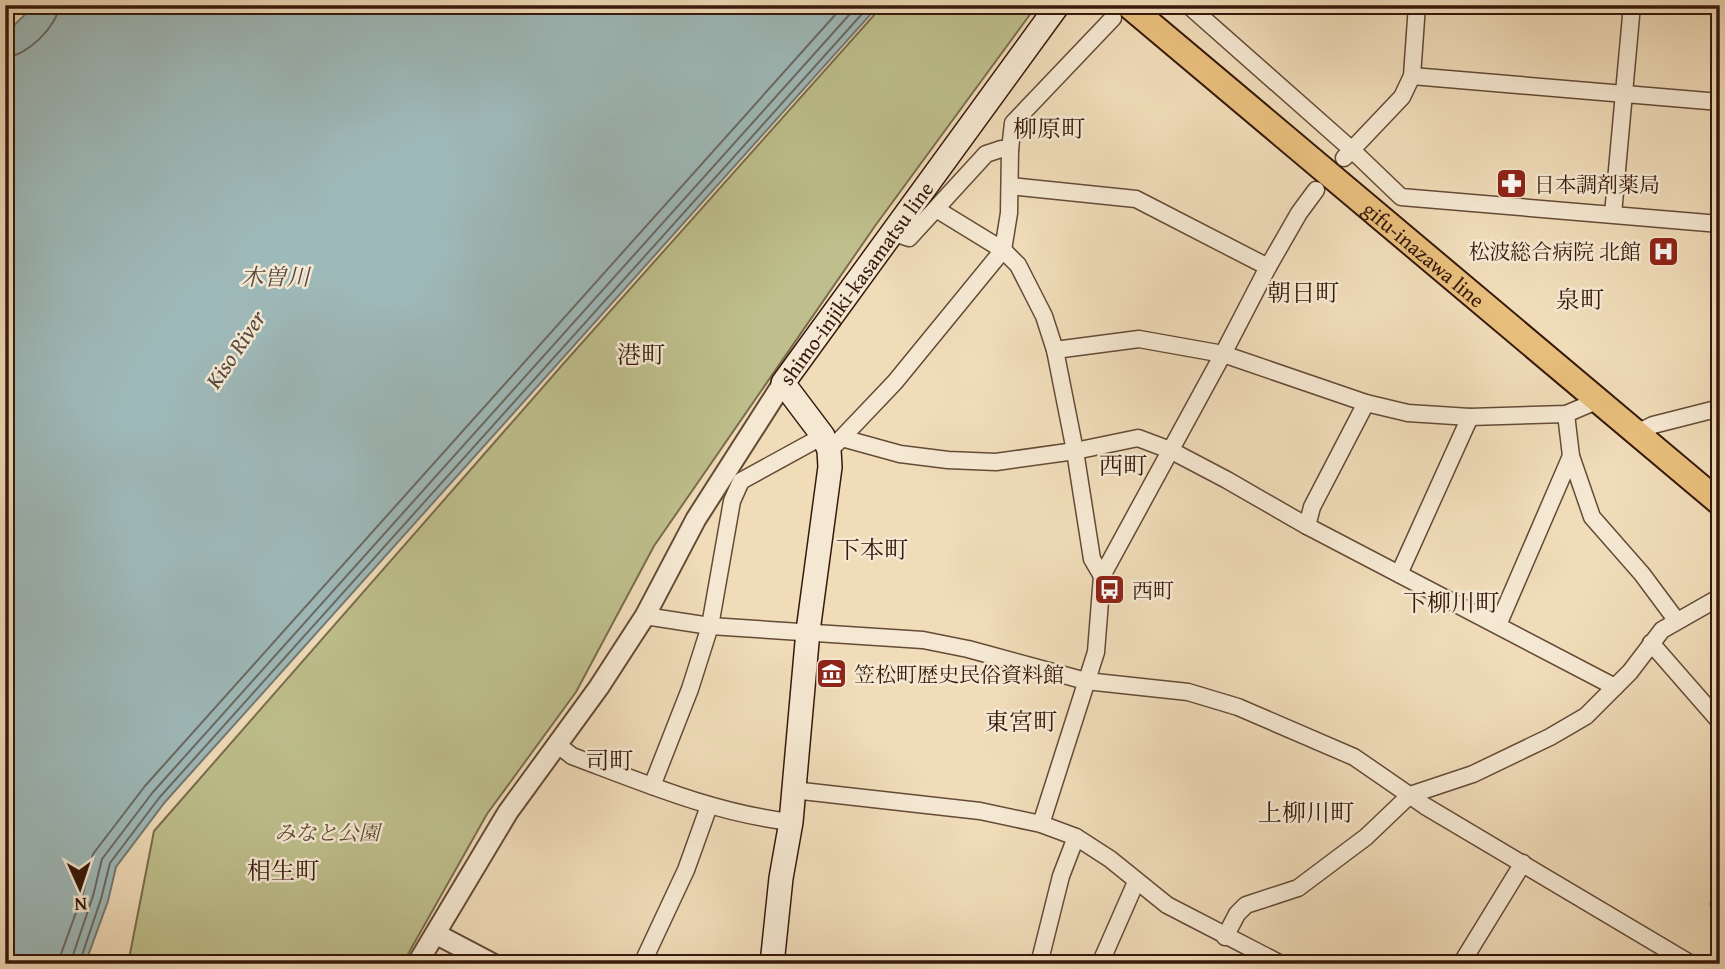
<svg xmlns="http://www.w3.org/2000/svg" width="1725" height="969" font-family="'Gentium Book Plus','Noto Serif JP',serif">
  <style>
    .green { fill: #bebf8c; stroke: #7a6c4c; stroke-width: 2 }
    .water { fill: #9eb9b9; stroke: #757973; stroke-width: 2 }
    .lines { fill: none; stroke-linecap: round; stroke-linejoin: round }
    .shore { stroke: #6a6962; stroke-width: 2 }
    .minor-casing { stroke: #654a36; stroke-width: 19 }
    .tertiary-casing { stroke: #654a36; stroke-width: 23 }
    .secondary-casing { stroke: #37190b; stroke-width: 26 }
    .primary-casing { stroke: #37190b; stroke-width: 28 }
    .minor { stroke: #f5e8d2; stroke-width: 16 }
    .tertiary { stroke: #f5e8d2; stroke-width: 19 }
    .secondary { stroke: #f5e8d2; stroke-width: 23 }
    .primary { stroke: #e8be7c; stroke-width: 24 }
    .labels { text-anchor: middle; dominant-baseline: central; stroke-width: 5; stroke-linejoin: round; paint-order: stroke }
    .poi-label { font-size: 21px; fill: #37190b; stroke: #f5e8d2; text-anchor: start }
    .street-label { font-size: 21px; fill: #37190b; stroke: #f5e8d2 }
    .park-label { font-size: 21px; font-style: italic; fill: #604b32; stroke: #f5e8d2 }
    .water-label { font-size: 23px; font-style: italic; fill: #56493f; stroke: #f5e8d2 }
    .quarter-label { font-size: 24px; fill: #37190b; stroke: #f5e8d2 }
  </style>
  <rect width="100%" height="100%" fill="#f0dcb9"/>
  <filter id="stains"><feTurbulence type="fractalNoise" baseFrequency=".00286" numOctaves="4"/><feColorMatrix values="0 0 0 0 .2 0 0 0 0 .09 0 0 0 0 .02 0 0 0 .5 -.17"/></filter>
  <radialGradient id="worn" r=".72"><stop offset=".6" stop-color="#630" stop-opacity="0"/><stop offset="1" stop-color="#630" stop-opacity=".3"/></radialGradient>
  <polygon class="green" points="883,5 1037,5 875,226 654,546 576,692 487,814 403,963 128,964 154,831 564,363"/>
  <polygon class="water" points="35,5 879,5 165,802 116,867 108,901 85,964 5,964 5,34"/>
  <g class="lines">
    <g class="shore">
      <path d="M 5,57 C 26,57 58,26 59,5"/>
      <polyline points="60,964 61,954 83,893 93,854 145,786 844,5"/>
      <polyline points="70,964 93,896 102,859 153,792 858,5"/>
      <polyline points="79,964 101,899 110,863 159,798 870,5"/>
    </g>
    <defs>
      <g id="minor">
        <polyline points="1188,5 1351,149 1401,197 1720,224"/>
        <polyline points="1412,76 1720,102"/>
        <polyline points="1344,158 1402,97 1412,76 1417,5"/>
        <polyline points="1010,186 1136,199 1268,267"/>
        <polyline points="936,209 1003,250 1018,265 1044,316 1055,350 1075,451 1092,559 1102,576"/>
        <polyline points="1613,214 1632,5"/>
        <polyline points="894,233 909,238 986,154 1001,149 1010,150"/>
        <polyline points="1055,350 1139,339 1223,354 1366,403 1408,413 1470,417 1566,414 1599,400"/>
        <polyline points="1566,414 1571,456 1592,517 1642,574 1677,621"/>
        <polyline points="1637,433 1653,425 1720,408"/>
        <polyline points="842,438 900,454 948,460 996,462 1075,451 1138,438 1170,450 1227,480 1307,526 1615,687"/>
        <polyline points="836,444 895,382 1003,250 1009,213 1010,150 1013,123 1113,18"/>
        <polyline points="1307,526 1312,507 1366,403"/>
        <polyline points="1399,574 1470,417"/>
        <polyline points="645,616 710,626 923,640 968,649 1086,681 1188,692 1238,707 1354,757 1425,806 1691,964"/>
        <polyline points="1498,625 1571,456"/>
        <polyline points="1651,643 1720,722"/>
        <path d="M 558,745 L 572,756 C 644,783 714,813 791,822"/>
        <polyline points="652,786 690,689 710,626 732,501 741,481 823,436"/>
        <polyline points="793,790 980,811 1041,824 1076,837 1110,859 1167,905 1281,964"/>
        <polyline points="1041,824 1096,652 1102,576 1223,354 1268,267 1299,213 1316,190"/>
        <polyline points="1719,904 1720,905"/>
        <polyline points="1225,937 1237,914 1246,905 1298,888 1366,837 1410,795 1473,774 1550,737 1586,716 1630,672 1662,630 1720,597"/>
        <polyline points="642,964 686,870 709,806"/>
        <polyline points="1039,964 1061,876 1076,837"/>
        <polyline points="1100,964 1136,882"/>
        <polyline points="1461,964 1523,863"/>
      </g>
      <g id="tertiary">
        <polyline points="436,934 493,964"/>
        <polyline points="417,964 508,812 599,687 645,616 696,519 783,383"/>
      </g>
      <g id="secondary">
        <path id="s1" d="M 772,964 L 781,878 L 791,822 L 808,631 L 830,467 L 829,450 L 823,436 L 783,383 L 1058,5"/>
      </g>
      <g id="primary">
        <path id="s2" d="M 1128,5 L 1720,503"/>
      </g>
    </defs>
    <use href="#minor" class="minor-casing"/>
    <use href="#tertiary" class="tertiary-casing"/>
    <use href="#secondary" class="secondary-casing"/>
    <use href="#primary" class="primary-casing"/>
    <use href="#minor" class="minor"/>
    <use href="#tertiary" class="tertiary"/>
    <use href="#secondary" class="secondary"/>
    <use href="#primary" class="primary"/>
  </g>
  <defs>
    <symbol id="pharmacy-square" viewBox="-11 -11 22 22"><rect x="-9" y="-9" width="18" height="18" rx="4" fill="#8f2418" stroke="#f5e8d2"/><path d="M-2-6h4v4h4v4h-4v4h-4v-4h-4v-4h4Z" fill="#fff"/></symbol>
    <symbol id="hospital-square" viewBox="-11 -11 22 22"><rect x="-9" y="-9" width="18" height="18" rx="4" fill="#8f2418" stroke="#f5e8d2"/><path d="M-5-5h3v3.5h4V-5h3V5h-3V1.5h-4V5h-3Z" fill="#fff"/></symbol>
    <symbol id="bus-square" viewBox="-11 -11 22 22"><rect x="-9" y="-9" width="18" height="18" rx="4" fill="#8f2418" stroke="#f5e8d2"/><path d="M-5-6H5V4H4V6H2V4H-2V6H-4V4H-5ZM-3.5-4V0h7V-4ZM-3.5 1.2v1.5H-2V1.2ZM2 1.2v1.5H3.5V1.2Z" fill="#fff"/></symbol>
    <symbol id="museum-square" viewBox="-11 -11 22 22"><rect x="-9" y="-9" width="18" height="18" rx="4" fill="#8f2418" stroke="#f5e8d2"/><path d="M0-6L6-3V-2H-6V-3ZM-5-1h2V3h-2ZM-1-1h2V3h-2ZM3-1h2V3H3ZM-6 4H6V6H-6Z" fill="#fff"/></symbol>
  </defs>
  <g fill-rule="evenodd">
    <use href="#pharmacy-square" x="1494" y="166" width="35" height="35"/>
    <use href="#hospital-square" x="1646" y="234" width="35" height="35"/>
    <use href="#bus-square" x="1092" y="572" width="35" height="35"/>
    <use href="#museum-square" x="814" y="656" width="35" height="35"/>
  </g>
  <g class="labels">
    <g class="poi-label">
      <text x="1534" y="184">日本調剤薬局</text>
      <text x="1641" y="251" text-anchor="end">松波総合病院 北館</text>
      <text x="1132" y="590">西町</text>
      <text x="854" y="674">笠松町歴史民俗資料館</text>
    </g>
    <g class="street-label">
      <text stroke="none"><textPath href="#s2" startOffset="387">gifu-inazawa line</textPath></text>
      <text stroke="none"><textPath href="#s1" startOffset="723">shimo-injiki-kasamatsu line</textPath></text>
    </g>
    <g class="park-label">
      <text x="327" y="832">みなと公園</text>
    </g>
    <g class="water-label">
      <text x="275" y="276">木曽川</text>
      <text transform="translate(235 349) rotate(-56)">Kiso River</text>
    </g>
    <g class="quarter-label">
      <text x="1049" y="128">柳原町</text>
      <text x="1303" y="292">朝日町</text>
      <text x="1580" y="299">泉町</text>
      <text x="641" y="354">港町</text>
      <text x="1123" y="465">西町</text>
      <text x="872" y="549">下本町</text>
      <text x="1451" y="602">下柳川町</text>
      <text x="1021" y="721">東宮町</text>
      <text x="609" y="760">司町</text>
      <text x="1306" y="812">上柳川町</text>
      <text x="283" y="870">相生町</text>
    </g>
  </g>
  <rect width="1725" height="969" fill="none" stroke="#f0dcb9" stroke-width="28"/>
  <rect x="7" y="7" width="1711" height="955" fill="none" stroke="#37190b" stroke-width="3.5"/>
  <rect x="14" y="14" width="1697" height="941" fill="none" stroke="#37190b" stroke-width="2"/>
  <g transform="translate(80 888) rotate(177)" stroke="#f5e8d2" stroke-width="5" paint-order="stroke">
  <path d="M0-5L12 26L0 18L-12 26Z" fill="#37190b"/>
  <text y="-10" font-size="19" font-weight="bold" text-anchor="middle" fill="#37190b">N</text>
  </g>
  <rect width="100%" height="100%" filter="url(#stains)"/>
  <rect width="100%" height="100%" fill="url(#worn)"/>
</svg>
